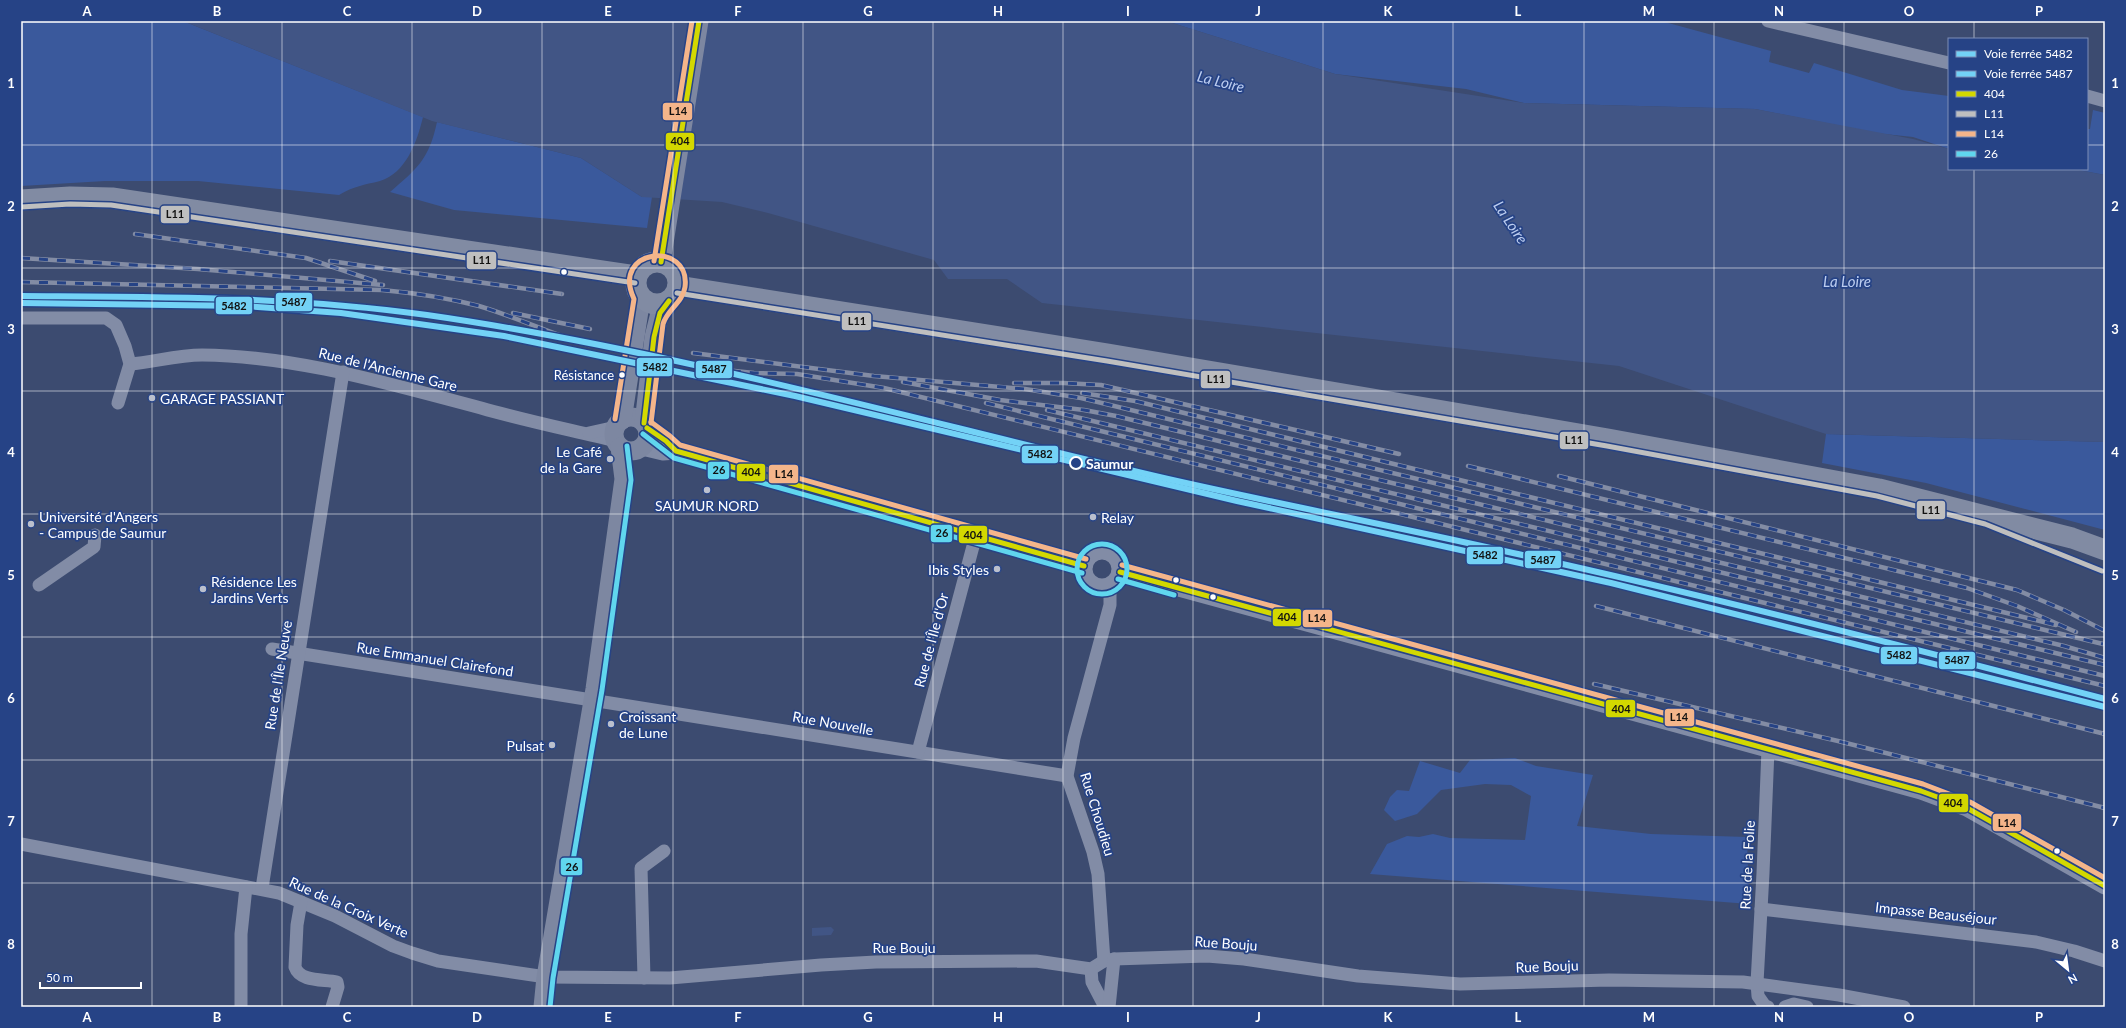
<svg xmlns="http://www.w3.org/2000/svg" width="2126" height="1028" font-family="Lato,sans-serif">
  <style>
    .green { fill: #3a599c }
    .water { fill: #415585 }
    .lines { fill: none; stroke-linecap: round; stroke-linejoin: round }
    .minor { stroke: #828ca6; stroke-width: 13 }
    .tertiary { stroke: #828ca6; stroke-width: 17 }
    .secondary { stroke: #7d87a1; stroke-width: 19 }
    .primary { stroke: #818ba3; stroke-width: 21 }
    .rail-casing { stroke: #838ca4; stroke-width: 4.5 }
    .rail { stroke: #264386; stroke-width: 3; stroke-dasharray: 9; stroke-linecap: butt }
    .bus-1-casing { stroke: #264386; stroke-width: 8 }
    .bus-2-casing { stroke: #264386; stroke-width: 8 }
    .bus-3-casing { stroke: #264386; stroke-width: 8 }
    .bus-4-casing { stroke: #264386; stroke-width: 8 }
    .bus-1 { stroke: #d3d800; stroke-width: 5 }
    .bus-2 { stroke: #bfbfbf; stroke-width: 5 }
    .bus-3 { stroke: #f4b58a; stroke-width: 5 }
    .bus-4 { stroke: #60d6ee; stroke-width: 5 }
    .rail-1-casing { stroke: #264386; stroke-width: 9 }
    .rail-2-casing { stroke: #264386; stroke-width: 9 }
    .rail-1 { stroke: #73d2f6; stroke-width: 6 }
    .rail-2 { stroke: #73d2f6; stroke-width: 6 }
    .grid { fill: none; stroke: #fff; stroke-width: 1; stroke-opacity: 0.55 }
    .bus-dot { fill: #fff; stroke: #264386; stroke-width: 1.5 }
    .poi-dot { fill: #bbc0cd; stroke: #264386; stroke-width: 1.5 }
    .stop-dot { fill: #264386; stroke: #fff; stroke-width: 2 }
    .labels { text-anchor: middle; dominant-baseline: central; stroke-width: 3.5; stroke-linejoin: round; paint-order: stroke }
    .bus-label { font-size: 13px; fill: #fff; stroke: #264386; text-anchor: end }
    .street-label { font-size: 14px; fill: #fff; stroke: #264386 }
    .poi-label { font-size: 14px; fill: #fff; stroke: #264386; text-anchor: start }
    .stop-label { font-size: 14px; font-weight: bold; fill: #fff; stroke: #264386; text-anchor: start }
    .water-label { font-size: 15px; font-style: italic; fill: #bccdf0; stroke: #264386 }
    .line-badge { stroke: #264386; stroke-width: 1.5 }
    .pale-badge-label { font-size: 11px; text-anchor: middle; font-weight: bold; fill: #111 }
    .neatline { fill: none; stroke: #fff; stroke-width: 1.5 }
    .grid-label { font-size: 13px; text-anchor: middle; font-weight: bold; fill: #fff }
  </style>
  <rect width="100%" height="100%" fill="#3c4b70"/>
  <g class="green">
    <path d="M 21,21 L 183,21 L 423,117 C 417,142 406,173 380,181 C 364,185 354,186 339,195 L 198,181 L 105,181 L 21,186 Z"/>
    <polygon points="1166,21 1661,21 1771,51 1769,62 1809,73 1814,63 1902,90 1949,96 1949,149 1913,137 1875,133 1755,109 1524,103 1466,89 1335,74"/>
    <polygon points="2093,110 2105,113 2105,175 2073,169 2087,169 2087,129 2090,129"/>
    <path d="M 437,122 L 581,158 L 642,197 L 652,197 L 647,228 L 454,210 L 390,192 C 418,168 429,159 437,122 Z"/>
    <polygon points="1826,434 2105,442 2105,530 1926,483 1822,463"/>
    <polygon points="1515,758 1536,766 1593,775 1577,826 1651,834 1747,837 1749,904 1370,874 1387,844 1407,836 1419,837 1433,834 1450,838 1525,840 1531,796 1511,785 1485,784 1441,790 1417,814 1395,821 1384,810 1390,797 1397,790 1409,791 1420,761 1460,773 1470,760"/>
  </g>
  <g class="water">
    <polygon points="183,21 1166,21 1335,74 1524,103 1755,109 1913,139 1949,149 1949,169 2073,169 2105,175 2105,442 1826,434 1619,366 1042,303 1007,279 948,279 934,260 768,213 722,202 642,197 581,158 432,121"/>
    <polygon points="831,927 834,930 831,935 812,936 812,928"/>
  </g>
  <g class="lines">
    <g class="minor">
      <polyline points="1768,21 1949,63"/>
      <polyline points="2087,96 2105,101"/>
      <polyline points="21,318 106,318 116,325 125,346 130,364 118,403"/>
      <path d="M 130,364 C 154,362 177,355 202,355 C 297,356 389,384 481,408 C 526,421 571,430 616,441"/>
      <polyline points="589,433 616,427"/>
      <polyline points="39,585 94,547 95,535"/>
      <polyline points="272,649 1067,776"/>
      <polyline points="1768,749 1763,873 1757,983 1758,996 1765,1006 1768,1007"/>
      <polyline points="918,752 976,535"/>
      <polyline points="21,844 279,893 335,916 393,946 412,953 438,961 546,977 670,978 821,965 876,962 1036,961 1091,969 1104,961 1114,959 1207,956 1244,959 1358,976 1460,984 1609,980 1743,982 1839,995 1904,1007"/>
      <polyline points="262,888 343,372"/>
      <path d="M 301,902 L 297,925 L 295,967 C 300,982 323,979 337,982 L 338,987 L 332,1007"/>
      <polyline points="1761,909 2036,942 2074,951 2105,961"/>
      <polyline points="1104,961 1098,874 1093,852 1067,776 1074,738 1110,605 1110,586"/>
      <polyline points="1091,969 1092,982 1105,1007"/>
      <polyline points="644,978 641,868 664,851"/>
      <polyline points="241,1007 241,934 246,887"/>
      <polyline points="1109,1007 1114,959"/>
      <polyline points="1785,1007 1794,1004 1807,1007"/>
    </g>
    <g class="tertiary">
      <polyline points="647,428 666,441 676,451"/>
      <polyline points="642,447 663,452 676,451 1084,566"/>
      <circle cx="1102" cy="569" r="18"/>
      <polyline points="1120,572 1921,791 1967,808 2105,886"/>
    </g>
    <g class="secondary">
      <polyline points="661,262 699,21"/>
      <circle cx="631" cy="434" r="17"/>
      <polyline points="622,420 641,298"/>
      <polyline points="644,423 654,337 660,313 669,301"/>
      <polyline points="543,1007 546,977 595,689 624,479 620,447"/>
    </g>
    <g class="primary">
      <polyline points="21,200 70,197 112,198 636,276"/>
      <circle cx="657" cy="283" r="21"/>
      <polyline points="678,286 1108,354 1608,439 1879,489 2072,538 2105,550"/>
    </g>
    <defs>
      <g id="rail">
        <polyline points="135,234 306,258 375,281"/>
        <polyline points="21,258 198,269 383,285"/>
        <polyline points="330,261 562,294"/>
        <path d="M 21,282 L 382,290 C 415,293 448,298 479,306 C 516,317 551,334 589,345"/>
        <polyline points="513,313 590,329"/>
        <polyline points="693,353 874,376 1025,389 1081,398 2103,644"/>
        <polyline points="696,367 754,373 797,374 884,388 2105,686"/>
        <polyline points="903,382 1000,400 1084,410 1116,416 2064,646 2105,658"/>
        <polyline points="1014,383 1063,383 1101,385 1399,454"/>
        <polyline points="1082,393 1135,401 2056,625"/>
        <polyline points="986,403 2105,676"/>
        <polyline points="1047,410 2105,665"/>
        <polyline points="1468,466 1967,588 2017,606 2076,632"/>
        <polyline points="1559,476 2017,590 2064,610 2105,631"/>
        <polyline points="1596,606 2105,734"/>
        <polyline points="1594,684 1838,741 2105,808"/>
      </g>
    </defs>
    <use href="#rail" class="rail-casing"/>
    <use href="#rail" class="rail"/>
    <defs>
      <g id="bus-1">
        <polyline points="661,262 699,21"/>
        <polyline points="644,423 654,337 660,313 669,301"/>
        <polyline points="647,428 666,441 676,451 1084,566"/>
        <polyline points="1120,572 1921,791 1967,808 2105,886"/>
      </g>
      <g id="bus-2">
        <polyline points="21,207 70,204 111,205 635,283"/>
        <polyline points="677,293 1107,361 1607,446 1877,496 1985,524 2102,571"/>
      </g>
      <g id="bus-3">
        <polyline points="654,261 692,21"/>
        <path d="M 615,419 L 634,299 C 610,248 691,240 685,287 C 683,302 667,310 663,324 L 651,423"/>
        <polyline points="651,422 670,436 680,445 1086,559"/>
        <polyline points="1122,565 1923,784 1970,802 2105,878"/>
      </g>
      <g id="bus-4">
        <polyline points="643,434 674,458 1082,573"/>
        <circle cx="1102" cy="569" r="25"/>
        <polyline points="1118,579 1174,595"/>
        <polyline points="550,1007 553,978 602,690 631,480 627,446"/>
      </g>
    </defs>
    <use href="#bus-1" class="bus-1-casing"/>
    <use href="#bus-2" class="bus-2-casing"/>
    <use href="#bus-3" class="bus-3-casing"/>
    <use href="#bus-4" class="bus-4-casing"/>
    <use href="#bus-1" class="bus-1"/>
    <use href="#bus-2" class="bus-2"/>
    <use href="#bus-3" class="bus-3"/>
    <use href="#bus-4" class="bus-4"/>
    <defs>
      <polyline id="rail-1" points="21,303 245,306 341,313 504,336 795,396 1237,501 1611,583 2105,707"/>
      <path id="rail-2" d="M 21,296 C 156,297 293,296 427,315 C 677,351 922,422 1168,479 C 1283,505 1398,527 1513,553 C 1712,597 1909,647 2105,699"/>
    </defs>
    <use href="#rail-1" class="rail-1-casing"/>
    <use href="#rail-2" class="rail-2-casing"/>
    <use href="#rail-1" class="rail-1"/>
    <use href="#rail-2" class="rail-2"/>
  </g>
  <path class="grid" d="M 152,21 L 152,1007M 282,21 L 282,1007M 412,21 L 412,1007M 542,21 L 542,1007M 673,21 L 673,1007M 803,21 L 803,1007M 933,21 L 933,1007M 1063,21 L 1063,1007M 1193,21 L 1193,1007M 1323,21 L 1323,1007M 1453,21 L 1453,1007M 1584,21 L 1584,1007M 1714,21 L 1714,1007M 1844,21 L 1844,1007M 1974,21 L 1974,39M 21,145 L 1949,145M 2087,145 L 2105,145M 1974,169 L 1974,1007M 21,268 L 2105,268M 21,391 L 2105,391M 21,514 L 2105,514M 21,637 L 2105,637M 21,760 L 2105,760M 21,883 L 2105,883"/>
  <g class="bus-dot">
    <circle cx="564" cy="272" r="3.5"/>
    <circle cx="622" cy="375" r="3.5"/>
    <circle cx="1176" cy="580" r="3.5"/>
    <circle cx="1213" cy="597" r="3.5"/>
    <circle cx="2057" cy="851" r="3.5"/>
  </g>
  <g class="poi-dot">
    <circle cx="152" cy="398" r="4"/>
    <circle cx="610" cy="459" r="4"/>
    <circle cx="707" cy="490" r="4"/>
    <circle cx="1093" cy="517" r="4"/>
    <circle cx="31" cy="524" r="4"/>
    <circle cx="997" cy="569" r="4"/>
    <circle cx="203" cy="589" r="4"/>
    <circle cx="611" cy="724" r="4"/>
    <circle cx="552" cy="745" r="4"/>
  </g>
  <circle class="stop-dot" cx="1076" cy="463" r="6"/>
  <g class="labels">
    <g class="bus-label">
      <text x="614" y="375">Résistance</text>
    </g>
    <g class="street-label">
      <text transform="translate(388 369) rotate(14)">Rue de l'Ancienne Gare</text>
      <text transform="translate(931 640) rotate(-75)">Rue de l'Île d'Or</text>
      <text transform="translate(435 659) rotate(9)">Rue Emmanuel Clairefond</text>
      <text transform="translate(278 675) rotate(-81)">Rue de l'Île Neuve</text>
      <text transform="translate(833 723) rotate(10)">Rue Nouvelle</text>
      <text transform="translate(1098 814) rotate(73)">Rue Choudieu</text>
      <text transform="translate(1747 865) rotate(-87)">Rue de la Folie</text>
      <text transform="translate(349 907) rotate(24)">Rue de la Croix Verte</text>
      <text transform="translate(1936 913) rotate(6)">Impasse Beauséjour</text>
      <text transform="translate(1226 943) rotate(4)">Rue Bouju</text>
      <text x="904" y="947">Rue Bouju</text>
      <text transform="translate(1547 966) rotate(-2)">Rue Bouju</text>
    </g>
    <g class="poi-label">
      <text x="160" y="398">GARAGE PASSIANT</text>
      <text x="602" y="451" text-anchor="end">Le Café<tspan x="602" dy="16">de la Gare</tspan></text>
      <text x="707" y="505" text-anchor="middle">SAUMUR NORD</text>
      <text x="39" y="516">Université d'Angers<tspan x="39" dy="16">- Campus de Saumur</tspan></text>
      <text x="1101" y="517">Relay</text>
      <text x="989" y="569" text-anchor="end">Ibis Styles</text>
      <text x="211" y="581">Résidence Les<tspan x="211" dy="16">Jardins Verts</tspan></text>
      <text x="619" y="716">Croissant<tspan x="619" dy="16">de Lune</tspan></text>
      <text x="544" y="745" text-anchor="end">Pulsat</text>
    </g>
    <g class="stop-label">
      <text x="1086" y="463">Saumur</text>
    </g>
    <g class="water-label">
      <text transform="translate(1221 81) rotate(14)">La Loire</text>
      <text transform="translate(1511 222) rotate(56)">La Loire</text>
      <text x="1847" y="281">La Loire</text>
    </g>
  </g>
  <g class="line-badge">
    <rect x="662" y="102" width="31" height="19" rx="4" fill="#f4b58a"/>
    <rect x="665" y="132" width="30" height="19" rx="4" fill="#d3d800"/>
    <rect x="160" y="205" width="30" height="19" rx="4" fill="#bfbfbf"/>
    <rect x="466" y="251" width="31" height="19" rx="4" fill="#bfbfbf"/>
    <rect x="275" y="292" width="38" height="20" rx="4" fill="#73d2f6"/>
    <rect x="215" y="296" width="38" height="19" rx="4" fill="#73d2f6"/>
    <rect x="841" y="312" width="31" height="19" rx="4" fill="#bfbfbf"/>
    <rect x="636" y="357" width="37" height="20" rx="4" fill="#73d2f6"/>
    <rect x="695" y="360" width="38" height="19" rx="4" fill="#73d2f6"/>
    <rect x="1200" y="370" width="31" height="19" rx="4" fill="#bfbfbf"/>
    <rect x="1559" y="431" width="30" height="19" rx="4" fill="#bfbfbf"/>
    <rect x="1021" y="445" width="38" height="19" rx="4" fill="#73d2f6"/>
    <rect x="707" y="461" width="23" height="19" rx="4" fill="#60d6ee"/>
    <rect x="736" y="463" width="30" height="19" rx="4" fill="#d3d800"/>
    <rect x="768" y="464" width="31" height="20" rx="4" fill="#f4b58a"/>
    <rect x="1916" y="500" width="30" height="20" rx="4" fill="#bfbfbf"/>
    <rect x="930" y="524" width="23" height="19" rx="4" fill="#60d6ee"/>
    <rect x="958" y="525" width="30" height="19" rx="4" fill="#d3d800"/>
    <rect x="1466" y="546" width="38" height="19" rx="4" fill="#73d2f6"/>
    <rect x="1524" y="550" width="38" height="19" rx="4" fill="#73d2f6"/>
    <rect x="1272" y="608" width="30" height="19" rx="4" fill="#d3d800"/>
    <rect x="1302" y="609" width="31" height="19" rx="4" fill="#f4b58a"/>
    <rect x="1880" y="646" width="38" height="19" rx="4" fill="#73d2f6"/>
    <rect x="1938" y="651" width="38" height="19" rx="4" fill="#73d2f6"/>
    <rect x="1605" y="699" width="31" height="19" rx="4" fill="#d3d800"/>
    <rect x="1664" y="708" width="31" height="19" rx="4" fill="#f4b58a"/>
    <rect x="1938" y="793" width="31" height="20" rx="4" fill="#d3d800"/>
    <rect x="1992" y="813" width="30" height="19" rx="4" fill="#f4b58a"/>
    <rect x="560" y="857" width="23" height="19" rx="4" fill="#60d6ee"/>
  </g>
  <g class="pale-badge-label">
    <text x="678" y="115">L14</text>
    <text x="680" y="145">404</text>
    <text x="175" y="218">L11</text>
    <text x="482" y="264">L11</text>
    <text x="294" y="306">5487</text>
    <text x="234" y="310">5482</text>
    <text x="857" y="325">L11</text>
    <text x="655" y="371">5482</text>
    <text x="714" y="373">5487</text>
    <text x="1216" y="383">L11</text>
    <text x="1574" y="444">L11</text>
    <text x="1040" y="458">5482</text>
    <text x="719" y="474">26</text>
    <text x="751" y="476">404</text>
    <text x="784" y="478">L14</text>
    <text x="1931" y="514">L11</text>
    <text x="942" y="537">26</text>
    <text x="973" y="539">404</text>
    <text x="1485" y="559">5482</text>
    <text x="1543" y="564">5487</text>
    <text x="1287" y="621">404</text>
    <text x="1317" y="622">L14</text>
    <text x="1899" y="659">5482</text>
    <text x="1957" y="664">5487</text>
    <text x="1621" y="713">404</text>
    <text x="1679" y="721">L14</text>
    <text x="1953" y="807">404</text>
    <text x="2007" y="827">L14</text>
    <text x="572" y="871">26</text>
  </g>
  <rect width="2126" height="1028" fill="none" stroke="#264386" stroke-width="44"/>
  <rect x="1948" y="38" width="140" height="132" fill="#264386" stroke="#7d8eb6"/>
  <rect x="1956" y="51" width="20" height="6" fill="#73d2f6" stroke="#7d8eb6"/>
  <text x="1984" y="58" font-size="12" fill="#ffffff">Voie ferrée 5482</text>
  <rect x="1956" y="71" width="20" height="6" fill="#73d2f6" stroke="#7d8eb6"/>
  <text x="1984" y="78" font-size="12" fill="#ffffff">Voie ferrée 5487</text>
  <rect x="1956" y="91" width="20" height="6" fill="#d3d800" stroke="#7d8eb6"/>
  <text x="1984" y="98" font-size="12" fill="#ffffff">404</text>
  <rect x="1956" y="111" width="20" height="6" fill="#bfbfbf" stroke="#7d8eb6"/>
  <text x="1984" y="118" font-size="12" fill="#ffffff">L11</text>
  <rect x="1956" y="131" width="20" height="6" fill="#f4b58a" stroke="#7d8eb6"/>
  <text x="1984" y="138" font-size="12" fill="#ffffff">L14</text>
  <rect x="1956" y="151" width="20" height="6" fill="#60d6ee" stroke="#7d8eb6"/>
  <text x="1984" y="158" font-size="12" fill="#ffffff">26</text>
  <g transform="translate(2068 970) rotate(151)" stroke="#264386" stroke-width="3" paint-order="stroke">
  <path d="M0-3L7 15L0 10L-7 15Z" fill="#ffffff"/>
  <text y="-6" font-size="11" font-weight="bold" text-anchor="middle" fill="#ffffff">N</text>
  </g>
  <path d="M40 982v6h101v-6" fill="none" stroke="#ffffff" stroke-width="2"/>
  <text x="46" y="982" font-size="12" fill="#ffffff" stroke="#264386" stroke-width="3" paint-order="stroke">50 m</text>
  <rect x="22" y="22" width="2082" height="984" class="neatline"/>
  <g class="grid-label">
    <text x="87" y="16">A</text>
    <text x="217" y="16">B</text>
    <text x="347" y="16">C</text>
    <text x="477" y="16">D</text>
    <text x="608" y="16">E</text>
    <text x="738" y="16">F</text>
    <text x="868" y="16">G</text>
    <text x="998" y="16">H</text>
    <text x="1128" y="16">I</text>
    <text x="1258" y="16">J</text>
    <text x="1388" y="16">K</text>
    <text x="1518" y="16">L</text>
    <text x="1649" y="16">M</text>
    <text x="1779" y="16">N</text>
    <text x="1909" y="16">O</text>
    <text x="2039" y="16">P</text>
    <text x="11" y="88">1</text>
    <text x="2115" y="88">1</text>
    <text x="11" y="211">2</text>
    <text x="2115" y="211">2</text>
    <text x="11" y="334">3</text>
    <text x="2115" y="334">3</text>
    <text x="11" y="457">4</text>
    <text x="2115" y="457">4</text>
    <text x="11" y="580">5</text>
    <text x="2115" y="580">5</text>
    <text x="11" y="703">6</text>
    <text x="2115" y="703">6</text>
    <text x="11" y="826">7</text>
    <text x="2115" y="826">7</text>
    <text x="11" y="949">8</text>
    <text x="2115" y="949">8</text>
    <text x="87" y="1022">A</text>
    <text x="217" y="1022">B</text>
    <text x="347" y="1022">C</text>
    <text x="477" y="1022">D</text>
    <text x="608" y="1022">E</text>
    <text x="738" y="1022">F</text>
    <text x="868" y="1022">G</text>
    <text x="998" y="1022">H</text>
    <text x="1128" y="1022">I</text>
    <text x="1258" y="1022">J</text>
    <text x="1388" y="1022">K</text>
    <text x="1518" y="1022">L</text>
    <text x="1649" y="1022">M</text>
    <text x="1779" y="1022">N</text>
    <text x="1909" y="1022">O</text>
    <text x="2039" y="1022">P</text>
  </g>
</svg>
